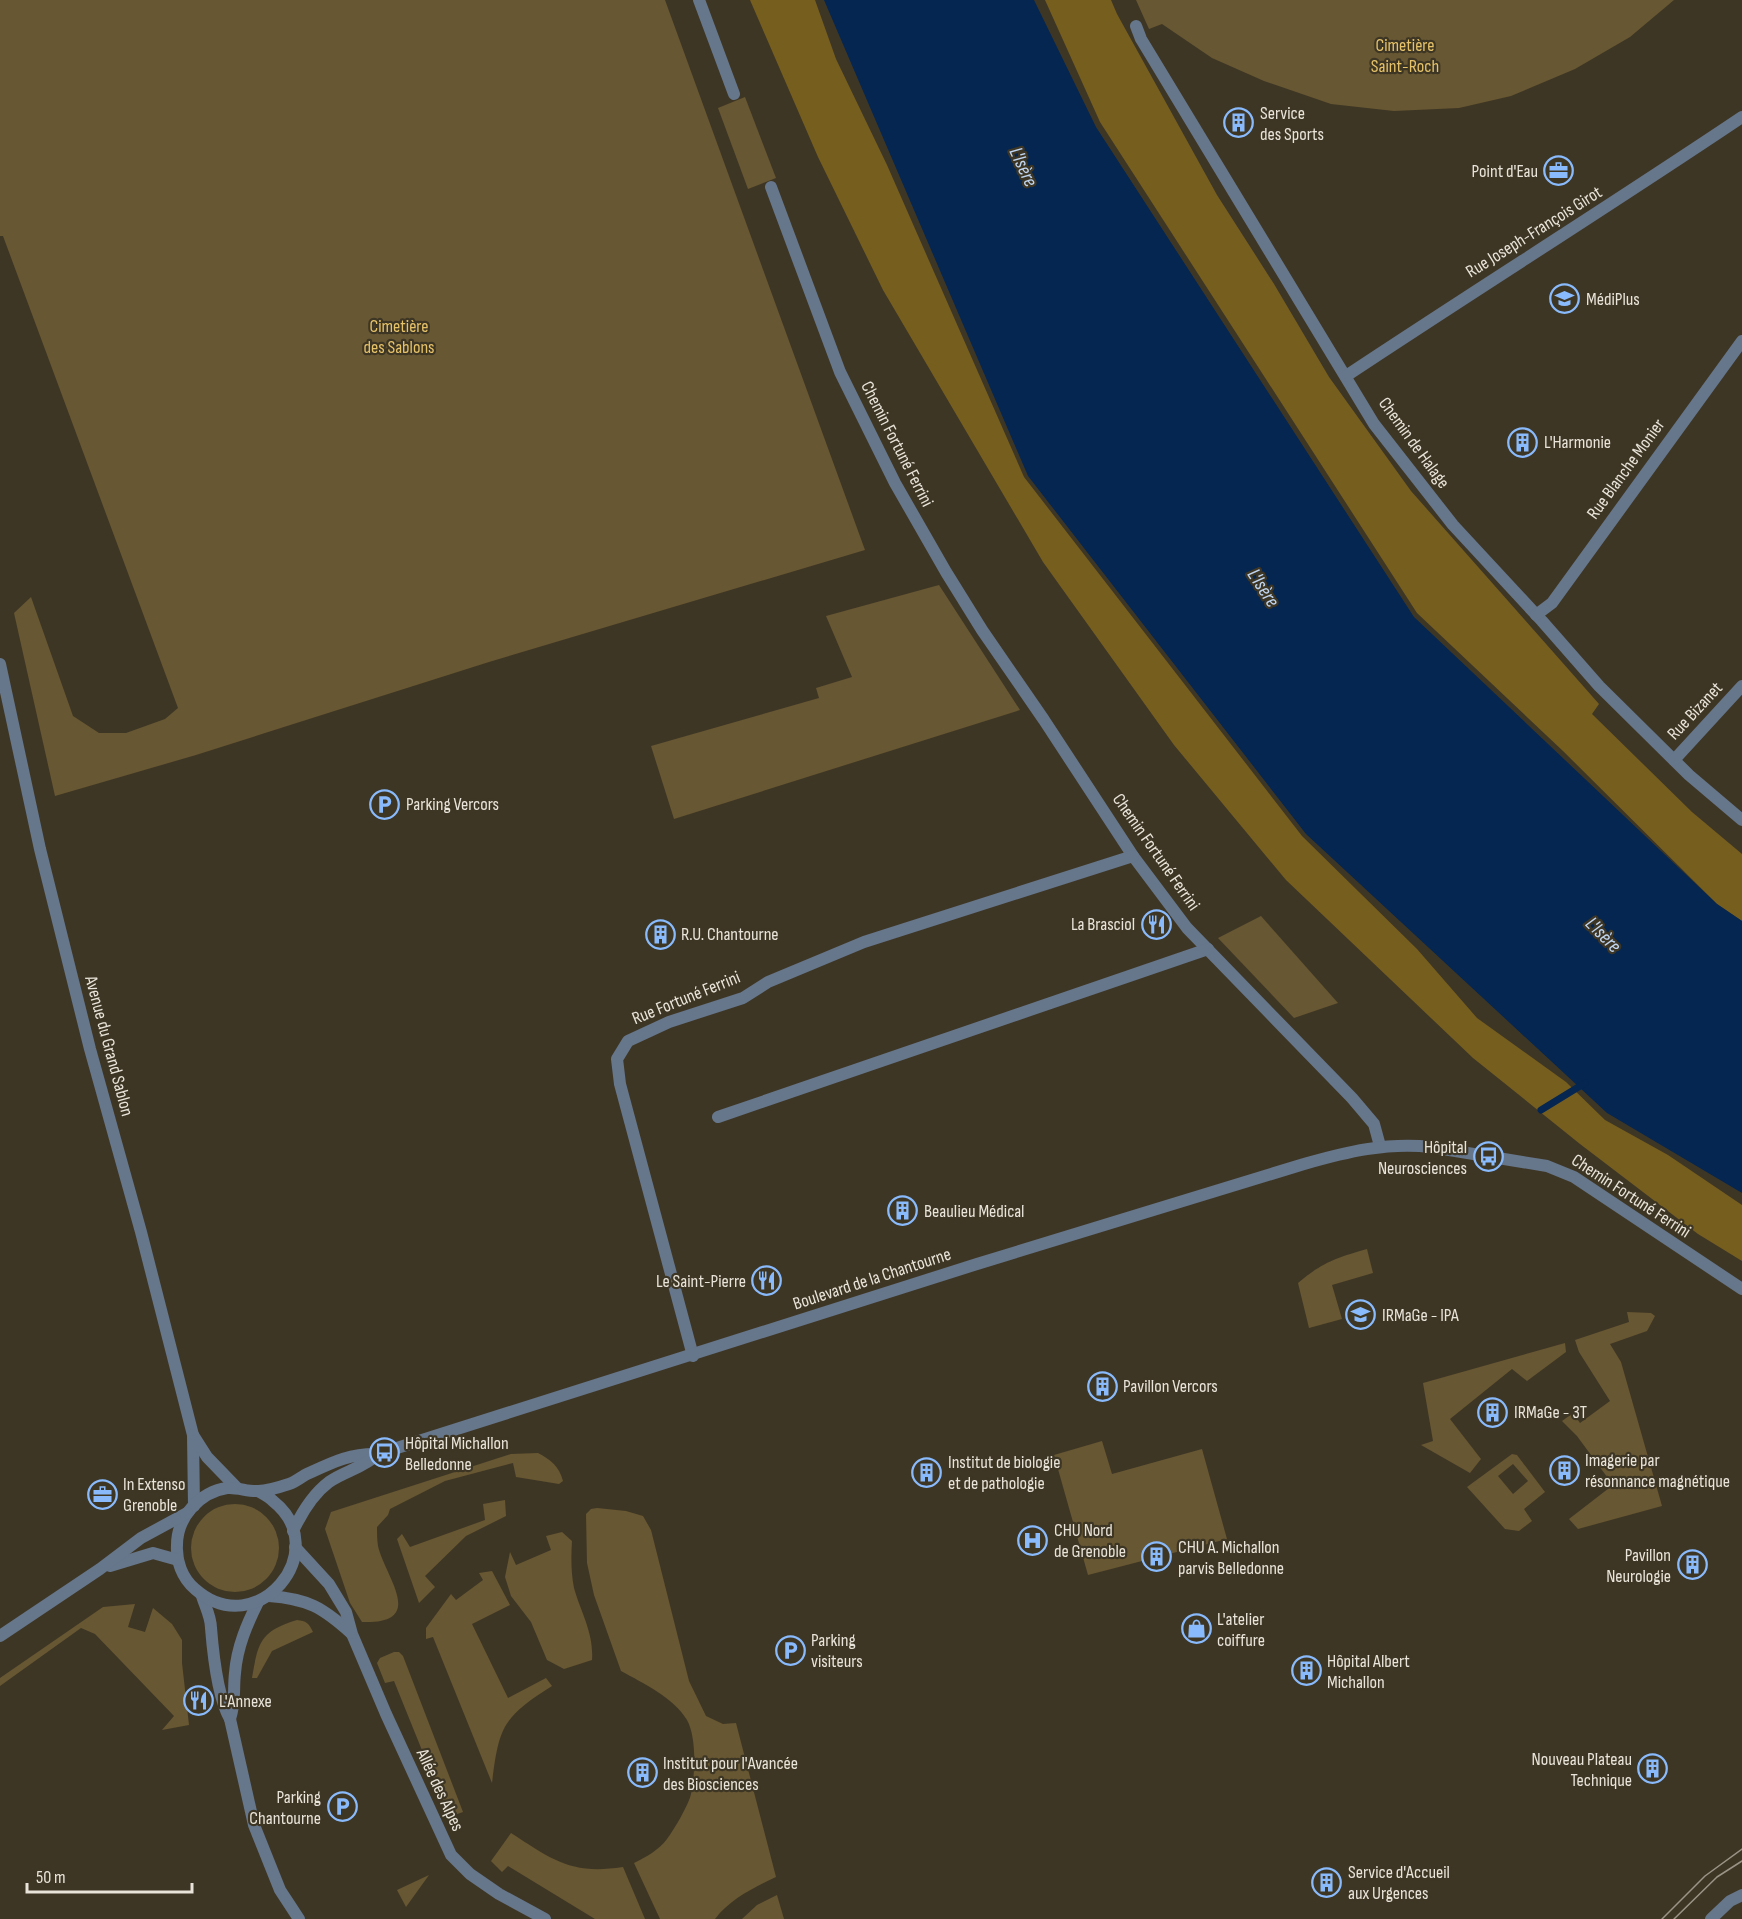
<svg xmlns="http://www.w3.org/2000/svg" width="1742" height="1919" font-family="'Sofia Sans Condensed',sans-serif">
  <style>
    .green { fill: #675732; fill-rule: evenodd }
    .forest { fill: #765e1f }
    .water { fill: #042650 }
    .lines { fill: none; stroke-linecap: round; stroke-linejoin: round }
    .stream { stroke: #042650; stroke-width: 7 }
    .minor { stroke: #66768b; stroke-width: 12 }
    .tertiary { stroke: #66768b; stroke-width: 12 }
    .tram { stroke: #9a9486; stroke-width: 1.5 }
    .labels { text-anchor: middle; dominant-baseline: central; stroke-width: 4.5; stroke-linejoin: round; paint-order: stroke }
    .park-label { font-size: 18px; fill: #e6c269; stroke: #3e3625 }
    .poi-label { font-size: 18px; fill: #e9e4d9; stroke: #3e3625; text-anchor: start }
    .street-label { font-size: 18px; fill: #e9e4d9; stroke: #3e3625 }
    .water-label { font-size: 20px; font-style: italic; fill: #bfd5f1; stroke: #3e3625 }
  </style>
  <rect width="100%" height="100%" fill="#3e3625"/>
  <g class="green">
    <polygon points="0,0 665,0 865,550 489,662 196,755 55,796 14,613 31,597 73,716 99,733 126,733 165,719 178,708 3,236 0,236"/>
    <polygon points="1136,0 1674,0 1630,37 1575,69 1511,96 1459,108 1394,111 1331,104 1264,81 1212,58 1162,24 1149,29"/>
    <polygon points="745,97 776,178 748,189 718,108"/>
    <polygon points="939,585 1020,710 674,819 651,746 819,698 816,688 852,677 826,616"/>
    <polygon points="1261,916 1338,1003 1294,1018 1218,938"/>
    <path d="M 1367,1249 L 1373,1273 L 1332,1285 L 1342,1319 L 1309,1328 L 1298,1283 C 1323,1262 1336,1258 1367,1249 Z"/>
    <polygon points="1627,1312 1651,1313 1655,1316 1647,1331 1610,1344 1621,1362 1662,1506 1578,1529 1569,1519 1613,1485 1577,1436 1562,1421 1573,1413 1580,1423 1610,1401 1579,1352 1575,1340 1629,1322"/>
    <polygon points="1565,1343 1566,1352 1527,1381 1512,1369 1450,1419 1481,1459 1470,1473 1421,1445 1433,1441 1423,1383"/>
    <polygon points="1102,1441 1112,1474 1202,1449 1227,1539 1088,1575 1054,1455"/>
    <path d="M 538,1453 C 551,1460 559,1466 563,1481 L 559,1484 L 516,1477 L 513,1463 L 445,1481 L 390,1509 L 388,1515 L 377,1527 C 377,1533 377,1540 378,1546 C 385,1577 428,1624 362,1622 L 350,1603 L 325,1529 L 331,1512 L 511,1454 Z"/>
    <path d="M 1512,1454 L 1517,1455 L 1545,1492 L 1524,1509 L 1532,1521 L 1519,1531 L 1505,1529 L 1467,1487 ZM 1513,1464 L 1528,1481 L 1513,1494 L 1498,1476 Z"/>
    <polygon points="505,1500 506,1516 466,1536 425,1576 435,1587 419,1603 397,1539 402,1534 410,1547 485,1520 483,1504"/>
    <circle cx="235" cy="1548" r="44"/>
    <path d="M 597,1508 L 626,1511 L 643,1516 L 651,1530 L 689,1681 L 706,1716 L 723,1724 L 736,1723 L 776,1877 C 755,1887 730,1899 715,1919 L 660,1919 L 634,1863 C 646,1857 659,1850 667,1839 C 674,1830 689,1804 691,1794 C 695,1775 697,1738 687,1720 C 674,1698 643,1683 621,1671 L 594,1595 L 587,1563 L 586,1514 L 591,1509 Z"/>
    <path d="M 562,1532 L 572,1541 C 571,1557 571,1573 574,1588 C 581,1613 594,1633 592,1660 L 564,1669 L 547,1660 L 531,1622 L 511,1596 L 505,1577 L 510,1552 L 516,1565 L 551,1550 L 546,1536 Z"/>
    <path d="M 492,1571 L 510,1605 L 472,1624 L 508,1698 L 546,1678 L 552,1686 C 503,1717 499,1726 492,1783 L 433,1637 L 426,1639 L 426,1628 L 451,1594 L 456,1600 L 483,1580 L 479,1573 Z"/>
    <polygon points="135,1604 128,1627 145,1632 153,1608 172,1624 182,1640 182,1663 189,1725 162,1730 174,1716 95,1634 81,1628 0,1686 0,1678 103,1607"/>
    <path d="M 297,1620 C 306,1621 309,1623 313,1632 L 272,1651 L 257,1678 L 252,1678 C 258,1643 260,1631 297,1620 Z"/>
    <polygon points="394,1652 399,1652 403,1656 463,1812 449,1817 394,1681 385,1683 377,1663 380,1658"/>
    <path d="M 511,1833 C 553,1860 571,1875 623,1867 L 645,1919 L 595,1919 L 508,1866 L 502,1872 L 491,1861 Z"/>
    <polygon points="429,1875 406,1907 397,1890"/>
    <polygon points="777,1895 784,1919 742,1919 757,1905"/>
  </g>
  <g class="forest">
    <polygon points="750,0 815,0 836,59 887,165 1024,477 1302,836 1417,949 1477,1018 1566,1082 1605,1120 1668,1155 1742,1205 1742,1261 1698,1234 1580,1144 1473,1058 1286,880 1174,745 1043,562 883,290 818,157"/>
    <polygon points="1045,0 1111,0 1117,14 1217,195 1274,284 1329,377 1411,491 1599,704 1592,714 1692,812 1742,854 1742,921 1717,904 1563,751 1417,613 1100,122"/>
  </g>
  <polygon class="water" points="824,0 1034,0 1096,127 1414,617 1717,904 1742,921 1742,1193 1607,1113 1306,834 1028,476"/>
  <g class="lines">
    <polyline class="stream" points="1541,1110 1585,1083"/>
    <g class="minor">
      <polyline points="699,0 734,94"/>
      <polyline points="1136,26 1141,39 1374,424 1453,525 1542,621 1599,686 1689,775 1742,820"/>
      <polyline points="771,187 840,372 895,483 946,572 982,630 1044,720 1133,856 1187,928 1352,1098 1374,1124 1380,1146"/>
      <path d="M 1346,376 C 1477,289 1611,205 1742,117"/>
      <polyline points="1536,615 1552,603 1742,341"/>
      <polyline points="1674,760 1742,686"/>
      <polyline points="718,1117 1208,949"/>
      <polyline points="693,1356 620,1084 617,1059 628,1041 669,1022 743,998 768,982 864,942 1133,856"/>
      <polyline points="295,1547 329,1584 346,1612 352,1634 386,1714 451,1855 470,1874 499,1894 545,1919"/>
      <path d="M 202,1596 C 205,1606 211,1617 211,1628 C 213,1653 218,1698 230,1719 L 254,1825 L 280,1890 L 299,1919"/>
      <path d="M 269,1596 C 308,1599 322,1607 351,1633"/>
      <path d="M 230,1719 C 236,1700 233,1691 235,1673 C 237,1647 247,1624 258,1602"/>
      <polyline points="1711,1919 1730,1901 1742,1895"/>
    </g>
    <g class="tertiary">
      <polyline points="0,664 40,849 90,1049 141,1232 193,1435 194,1506"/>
      <polyline points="193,1435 207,1457 237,1488"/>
      <path d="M 258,1491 C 263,1494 269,1497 273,1501 C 335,1550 257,1644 195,1589 C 182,1578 176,1561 177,1545 C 177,1517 200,1492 227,1488 C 238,1487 248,1492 258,1491 C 268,1491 280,1487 289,1484 C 295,1482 300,1478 305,1475 C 331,1463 350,1453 378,1454 L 977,1264 L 1304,1164 C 1346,1152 1387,1142 1431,1147 L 1547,1166 L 1574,1177 L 1742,1289"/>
      <path d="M 293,1531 C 301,1514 313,1494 329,1482 C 345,1471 363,1468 378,1454"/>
      <polyline points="110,1566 153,1553 178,1560"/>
      <polyline points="0,1636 100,1569 141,1538 187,1513"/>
    </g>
    <g class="tram">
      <polyline points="1662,1919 1705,1876 1742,1849"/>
      <polyline points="1674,1919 1717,1877 1742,1861"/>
    </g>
  </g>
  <defs>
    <symbol id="building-ring" viewBox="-11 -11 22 22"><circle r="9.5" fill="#3e3625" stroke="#89bafc" stroke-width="1.5"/><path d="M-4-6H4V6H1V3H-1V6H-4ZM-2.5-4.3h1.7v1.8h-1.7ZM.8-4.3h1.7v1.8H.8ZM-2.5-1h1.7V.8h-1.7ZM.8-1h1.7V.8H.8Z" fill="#89bafc"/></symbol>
    <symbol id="office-ring" viewBox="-11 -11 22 22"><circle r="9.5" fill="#3e3625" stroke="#89bafc" stroke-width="1.5"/><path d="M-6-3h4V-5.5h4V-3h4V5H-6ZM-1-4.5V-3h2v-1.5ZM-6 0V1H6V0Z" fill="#89bafc"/></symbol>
    <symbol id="university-ring" viewBox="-11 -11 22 22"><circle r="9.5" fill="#3e3625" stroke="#89bafc" stroke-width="1.5"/><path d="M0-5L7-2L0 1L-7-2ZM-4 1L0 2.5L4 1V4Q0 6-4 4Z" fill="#89bafc"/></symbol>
    <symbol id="parking-ring" viewBox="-11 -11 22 22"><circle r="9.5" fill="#3e3625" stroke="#89bafc" stroke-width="1.5"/><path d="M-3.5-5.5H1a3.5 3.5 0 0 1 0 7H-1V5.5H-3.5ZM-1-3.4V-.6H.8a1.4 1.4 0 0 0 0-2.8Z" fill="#89bafc"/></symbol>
    <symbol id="restaurant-ring" viewBox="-11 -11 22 22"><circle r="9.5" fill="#3e3625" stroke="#89bafc" stroke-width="1.5"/><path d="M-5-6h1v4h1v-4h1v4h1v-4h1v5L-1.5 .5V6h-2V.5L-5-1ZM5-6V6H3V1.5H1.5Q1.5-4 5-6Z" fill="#89bafc"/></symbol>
    <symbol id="bus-ring" viewBox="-11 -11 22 22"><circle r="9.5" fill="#3e3625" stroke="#89bafc" stroke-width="1.5"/><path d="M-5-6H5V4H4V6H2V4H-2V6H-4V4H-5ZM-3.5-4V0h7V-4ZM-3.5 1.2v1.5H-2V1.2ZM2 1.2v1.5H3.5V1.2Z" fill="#89bafc"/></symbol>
    <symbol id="hospital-ring" viewBox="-11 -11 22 22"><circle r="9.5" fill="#3e3625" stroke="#89bafc" stroke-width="1.5"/><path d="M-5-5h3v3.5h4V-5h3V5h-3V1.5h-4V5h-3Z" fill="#89bafc"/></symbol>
    <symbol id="shop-ring" viewBox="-11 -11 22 22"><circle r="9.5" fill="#3e3625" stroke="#89bafc" stroke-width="1.5"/><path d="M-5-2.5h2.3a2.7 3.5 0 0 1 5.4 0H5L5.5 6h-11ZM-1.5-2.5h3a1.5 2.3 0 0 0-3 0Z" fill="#89bafc"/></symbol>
  </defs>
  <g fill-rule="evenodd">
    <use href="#building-ring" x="1222" y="106" width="33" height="33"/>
    <use href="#office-ring" x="1542" y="154" width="33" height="33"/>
    <use href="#university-ring" x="1548" y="282" width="33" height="33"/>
    <use href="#building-ring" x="1506" y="426" width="33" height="33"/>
    <use href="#parking-ring" x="368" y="788" width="33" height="33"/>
    <use href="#restaurant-ring" x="1140" y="908" width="33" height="33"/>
    <use href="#building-ring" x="644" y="918" width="33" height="33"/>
    <use href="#bus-ring" x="1472" y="1140" width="33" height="33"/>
    <use href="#building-ring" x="886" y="1194" width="33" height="33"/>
    <use href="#restaurant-ring" x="750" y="1264" width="33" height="33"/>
    <use href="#university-ring" x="1344" y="1298" width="33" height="33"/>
    <use href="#building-ring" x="1086" y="1370" width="33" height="33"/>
    <use href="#building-ring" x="1476" y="1396" width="33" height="33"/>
    <use href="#bus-ring" x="368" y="1436" width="33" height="33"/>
    <use href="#building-ring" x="1548" y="1454" width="33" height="33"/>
    <use href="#building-ring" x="910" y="1456" width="33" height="33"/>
    <use href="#office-ring" x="86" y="1478" width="33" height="33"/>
    <use href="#hospital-ring" x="1016" y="1524" width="33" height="33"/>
    <use href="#building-ring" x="1140" y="1540" width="33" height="33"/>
    <use href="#building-ring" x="1676" y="1548" width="33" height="33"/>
    <use href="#shop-ring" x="1180" y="1612" width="33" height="33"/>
    <use href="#parking-ring" x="774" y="1634" width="33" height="33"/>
    <use href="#building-ring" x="1290" y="1654" width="33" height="33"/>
    <use href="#restaurant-ring" x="182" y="1684" width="33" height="33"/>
    <use href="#building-ring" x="1636" y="1752" width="33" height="33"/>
    <use href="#building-ring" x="626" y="1756" width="33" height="33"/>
    <use href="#parking-ring" x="326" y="1790" width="33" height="33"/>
    <use href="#building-ring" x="1310" y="1866" width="33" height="33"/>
  </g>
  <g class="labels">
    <g class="park-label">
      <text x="1405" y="45">Cimetière<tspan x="1405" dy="21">Saint-Roch</tspan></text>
      <text x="399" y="326">Cimetière<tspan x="399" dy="21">des Sablons</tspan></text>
    </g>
    <g class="poi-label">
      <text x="1260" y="113">Service<tspan x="1260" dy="21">des Sports</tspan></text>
      <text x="1538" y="171" text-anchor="end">Point d'Eau</text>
      <text x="1586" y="299">MédiPlus</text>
      <text x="1544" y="442">L'Harmonie</text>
      <text x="406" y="804">Parking Vercors</text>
      <text x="1135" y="924" text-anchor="end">La Brasciol</text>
      <text x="681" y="934">R.U. Chantourne</text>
      <text x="1467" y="1147" text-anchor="end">Hôpital<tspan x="1467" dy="21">Neurosciences</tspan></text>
      <text x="924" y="1211">Beaulieu Médical</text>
      <text x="746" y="1281" text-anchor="end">Le Saint-Pierre</text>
      <text x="1382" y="1315">IRMaGe - IPA</text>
      <text x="1123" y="1386">Pavillon Vercors</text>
      <text x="1514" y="1412">IRMaGe - 3T</text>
      <text x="405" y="1443">Hôpital Michallon<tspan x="405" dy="21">Belledonne</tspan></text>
      <text x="1585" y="1460">Imagerie par<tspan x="1585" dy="21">résonnance magnétique</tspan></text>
      <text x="948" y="1462">Institut de biologie<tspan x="948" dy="21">et de pathologie</tspan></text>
      <text x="123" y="1484">In Extenso<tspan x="123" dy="21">Grenoble</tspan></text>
      <text x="1054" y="1530">CHU Nord<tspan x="1054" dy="21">de Grenoble</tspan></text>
      <text x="1178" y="1547">CHU A. Michallon<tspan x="1178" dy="21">parvis Belledonne</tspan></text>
      <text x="1671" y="1555" text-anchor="end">Pavillon<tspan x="1671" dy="21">Neurologie</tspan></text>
      <text x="1217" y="1619">L'atelier<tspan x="1217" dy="21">coiffure</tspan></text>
      <text x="811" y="1640">Parking<tspan x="811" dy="21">visiteurs</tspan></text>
      <text x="1327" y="1661">Hôpital Albert<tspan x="1327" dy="21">Michallon</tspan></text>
      <text x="219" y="1701">L'Annexe</text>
      <text x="1632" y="1759" text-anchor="end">Nouveau Plateau<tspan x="1632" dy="21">Technique</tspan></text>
      <text x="663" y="1763">Institut pour l'Avancée<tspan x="663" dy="21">des Biosciences</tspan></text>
      <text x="321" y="1797" text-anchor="end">Parking<tspan x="321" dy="21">Chantourne</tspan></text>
      <text x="1348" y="1872">Service d'Accueil<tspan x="1348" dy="21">aux Urgences</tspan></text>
    </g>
    <g class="street-label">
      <text transform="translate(1534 232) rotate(-32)">Rue Joseph-François Girot</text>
      <text transform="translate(1414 443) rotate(54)">Chemin de Halage</text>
      <text transform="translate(897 444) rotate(63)">Chemin Fortuné Ferrini</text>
      <text transform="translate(1626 469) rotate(-54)">Rue Blanche Monier</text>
      <text transform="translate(1695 711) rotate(-47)">Rue Bizanet</text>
      <text transform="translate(1156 852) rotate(55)">Chemin Fortuné Ferrini</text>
      <text transform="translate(686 998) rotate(-22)">Rue Fortuné Ferrini</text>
      <text transform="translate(109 1046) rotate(75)">Avenue du Grand Sablon</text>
      <text transform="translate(1631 1196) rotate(33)">Chemin Fortuné Ferrini</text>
      <text transform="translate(872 1279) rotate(-18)">Boulevard de la Chantourne</text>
      <text transform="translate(440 1790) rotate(65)">Allée des Alpes</text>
    </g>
    <g class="water-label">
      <text transform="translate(1023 167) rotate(65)">L'Isère</text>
      <text transform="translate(1263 588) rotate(57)">L'Isère</text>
      <text transform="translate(1603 935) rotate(45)">L'Isère</text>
    </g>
  </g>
  <path d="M27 1883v9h165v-9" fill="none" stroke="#e9e4d9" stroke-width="3"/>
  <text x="36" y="1883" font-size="18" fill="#e9e4d9" stroke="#3e3625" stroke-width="4.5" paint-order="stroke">50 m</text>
</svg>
